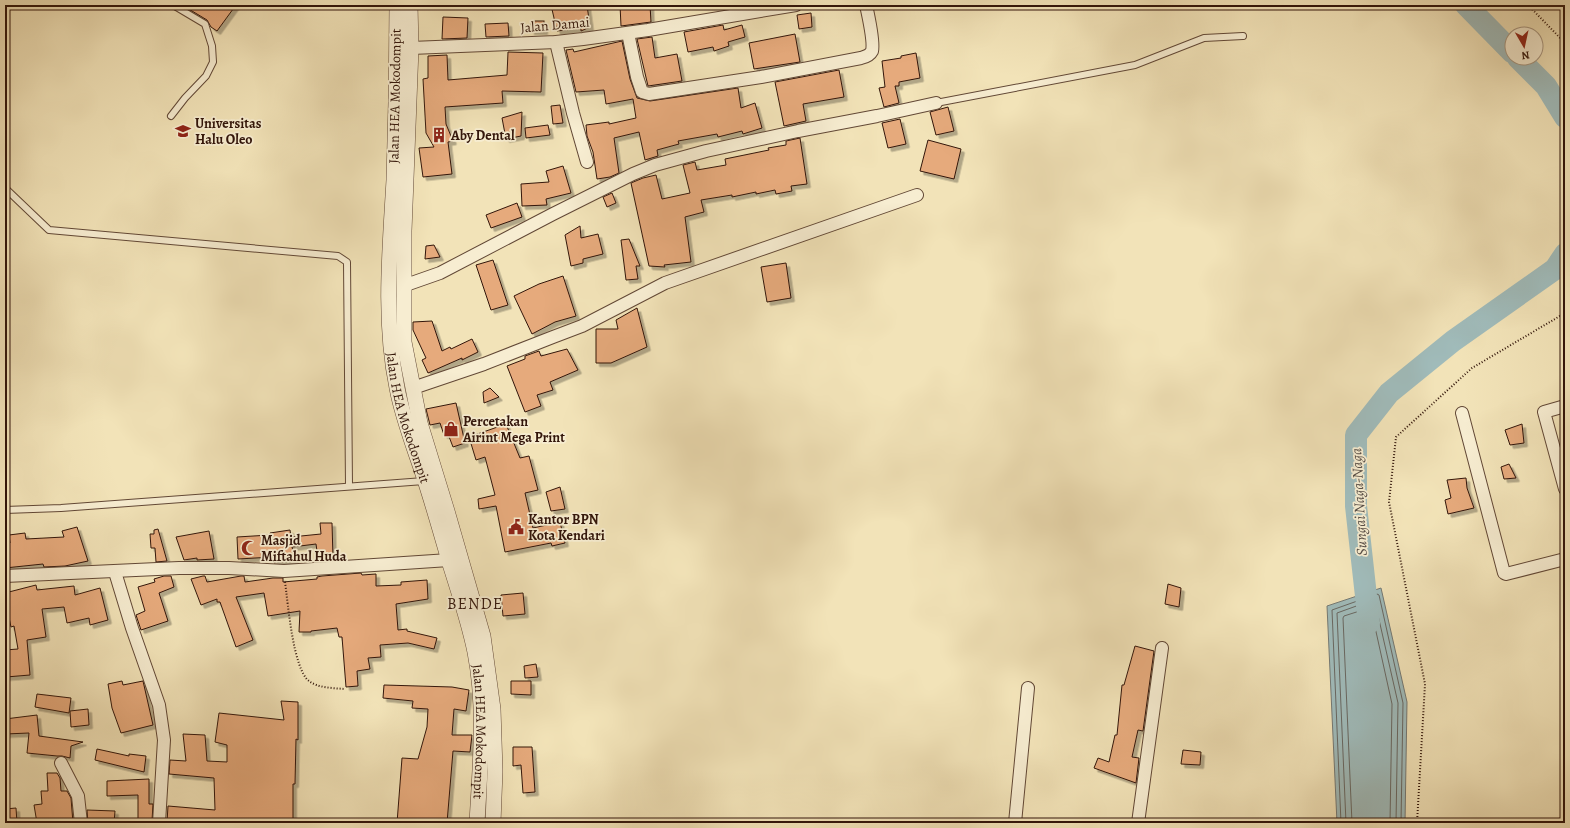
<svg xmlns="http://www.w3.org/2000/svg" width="1570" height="828" font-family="Alegreya,serif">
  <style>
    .water { fill: #a0bbba; stroke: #747974 }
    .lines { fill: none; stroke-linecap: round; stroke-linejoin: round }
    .shore { stroke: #696862; stroke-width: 1 }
    .river { stroke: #a0bbba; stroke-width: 22 }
    .building { fill: #e6aa7c; stroke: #32150a; filter: url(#shadow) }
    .service-casing { stroke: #624836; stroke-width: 8 }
    .minor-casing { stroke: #624836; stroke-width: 14 }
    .tertiary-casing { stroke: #624836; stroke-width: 16 }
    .path { stroke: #32150a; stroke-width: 2; stroke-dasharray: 1 2; stroke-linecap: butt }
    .service { stroke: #f7edd1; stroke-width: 6 }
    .minor { stroke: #f7edd1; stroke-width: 12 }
    .tertiary { stroke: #f7edd1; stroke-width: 15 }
    .labels { text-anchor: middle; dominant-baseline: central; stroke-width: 3.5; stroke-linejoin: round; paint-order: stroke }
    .street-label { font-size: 14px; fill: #32150a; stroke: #f7edd1 }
    .poi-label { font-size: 14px; font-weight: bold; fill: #32150a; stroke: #f7edd1; text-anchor: start }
    .water-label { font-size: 15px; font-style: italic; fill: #584f48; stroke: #f7edd1 }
    .quarter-label { font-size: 16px; letter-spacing: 1px; fill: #32150a; stroke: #f7edd1 }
  </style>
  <defs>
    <filter id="shadow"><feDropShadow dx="3.5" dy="3.5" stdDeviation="0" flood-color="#0004"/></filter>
  </defs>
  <rect width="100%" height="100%" fill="#f2e3b8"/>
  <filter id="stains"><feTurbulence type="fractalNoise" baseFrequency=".005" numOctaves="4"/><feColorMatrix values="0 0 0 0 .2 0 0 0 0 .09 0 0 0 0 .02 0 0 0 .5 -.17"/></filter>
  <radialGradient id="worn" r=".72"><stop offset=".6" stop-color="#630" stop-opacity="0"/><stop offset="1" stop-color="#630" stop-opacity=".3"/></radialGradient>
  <polygon class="water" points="1381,588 1407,702 1405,823 1337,823 1327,606"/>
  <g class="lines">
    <g class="shore">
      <polyline points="1341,823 1332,610 1377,594 1379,595 1403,703 1401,823"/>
      <polyline points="1346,823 1337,613 1373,600 1375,602 1398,703 1396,823"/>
      <polyline points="1352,823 1343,618 1344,616 1369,608 1371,609 1392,704 1390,823"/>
    </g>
    <g class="river">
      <polyline points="1466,5 1512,52"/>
      <polyline points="1518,58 1546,86 1565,117"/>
      <polyline points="1369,623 1356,506 1356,435 1389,393 1453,341 1555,269 1565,254"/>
    </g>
  </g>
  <g class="building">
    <polygon points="182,5 236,5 217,31 211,27 207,20"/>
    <polygon points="551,5 587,5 590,27 581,31 581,28 557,31"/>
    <polygon points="620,5 650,5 651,22 621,26"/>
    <polygon points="811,13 812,27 799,29 797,15"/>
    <polygon points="443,17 468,18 467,38 442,39"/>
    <rect x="531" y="21" width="13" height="10"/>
    <polygon points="508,23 509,36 486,37 485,24"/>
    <polygon points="723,25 724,30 742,25 745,37 728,42 729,46 714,51 713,47 688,52 684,32"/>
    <polygon points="795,34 800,62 754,69 749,43"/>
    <polygon points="652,37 655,58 677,54 682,81 648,86 637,39"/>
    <polygon points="622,41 630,79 637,98 650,101 738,88 741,108 755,103 762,128 743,134 742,131 718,137 717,134 678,141 679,144 657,150 658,156 645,160 639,132 614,138 619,173 610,177 597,179 593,152 587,136 586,125 609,122 609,124 636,118 633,99 606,104 604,90 576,92 566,50 573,49 574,52"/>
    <polygon points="508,52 543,53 541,92 502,91 503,103 445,107 446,124 453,141 448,142 452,174 423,177 419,148 434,147 426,133 423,79 428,78 428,56 447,55 448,80 507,75"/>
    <polygon points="916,53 920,78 899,82 899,86 895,86 899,103 884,107 879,88 885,87 882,61 901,58 901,56"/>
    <polygon points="839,70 844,97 803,104 806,121 784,126 775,82"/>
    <polygon points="560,105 563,123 553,124 551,106"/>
    <polygon points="948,107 954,131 936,135 930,112"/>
    <polygon points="522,112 521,136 506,139 502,118"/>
    <polygon points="900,119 906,144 888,148 882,123"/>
    <polygon points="548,125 550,135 526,138 525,128"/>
    <polygon points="800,138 807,184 791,186 792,191 776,194 775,190 756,194 756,192 732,197 732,195 701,200 704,212 685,217 691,262 664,265 665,267 649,266 631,183 643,178 656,175 662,199 690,193 683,165 695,162 697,170 726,165 725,159 769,150 768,148 786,145 786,141"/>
    <polygon points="928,140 961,149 954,179 920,171"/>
    <polygon points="563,166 571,193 546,199 547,205 522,206 521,184 549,182 546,171"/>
    <polygon points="612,193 616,203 607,207 603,197"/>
    <polygon points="517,203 522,217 491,228 486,215"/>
    <polygon points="580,226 581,238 598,234 603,254 583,259 583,263 571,266 565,235"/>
    <polygon points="629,239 640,266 636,266 638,279 626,280 621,240"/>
    <polygon points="434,245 440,257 425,259 426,246"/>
    <polygon points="493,260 508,305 491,310 476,265"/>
    <polygon points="786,263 791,298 767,302 761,267"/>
    <polygon points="563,276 576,316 555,322 532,334 514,296 539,284"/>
    <polygon points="637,308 647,347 611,363 596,363 596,329 618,329 616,320"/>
    <polygon points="432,321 442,351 450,347 451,349 472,339 478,352 462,360 462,358 428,373 422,360 426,358 413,330 413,322"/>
    <polygon points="567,349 578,370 550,382 553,390 537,395 541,406 525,412 507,366 525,359 525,356 539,351 541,356"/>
    <polygon points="490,388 499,397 484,403 483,392"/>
    <polygon points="456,403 465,443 453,447 448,434 444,435 440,423 430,425 426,409"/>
    <polygon points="506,424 520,458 529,456 538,490 525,493 533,528 560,522 565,543 552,546 551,543 505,552 496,506 479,509 478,499 495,495 485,457 476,460 469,437"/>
    <polygon points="1522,424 1524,443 1510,445 1505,430"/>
    <polygon points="1509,464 1516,478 1504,479 1501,467"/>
    <polygon points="1466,478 1467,488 1474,508 1448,514 1445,500 1451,498 1447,480"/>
    <polygon points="560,487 565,509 551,511 546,492"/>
    <polygon points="320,523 332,523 333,558 318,558 316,544 292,547 295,560 274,563 273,557 238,559 237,537 270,535 270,533 290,530 291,537 321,534"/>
    <polygon points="77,527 88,561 65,566 44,567 43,564 5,568 5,544 10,543 9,535 25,533 26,539 64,537 62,531"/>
    <polygon points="158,529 167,561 156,562 155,548 151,548 150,534 154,534 154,530"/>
    <polygon points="209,531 214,559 197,560 197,558 184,560 176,537"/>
    <polygon points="361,573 362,575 376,574 376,586 401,585 401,582 427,580 428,599 396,604 398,630 407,629 407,631 437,638 434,649 408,643 380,645 381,657 368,658 370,669 357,671 358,686 346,687 342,637 339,637 337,628 311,631 311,632 299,632 300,611 268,616 264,593 236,597 253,640 236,647 220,602 217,602 217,599 201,605 191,579 203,576 205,576 207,582 241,576 244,576 245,582 273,578 283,578 283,582 317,579 317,577 322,576"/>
    <polygon points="164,576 171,576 174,587 159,593 168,621 141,630 136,615 145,611 138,587 155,582 154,579"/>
    <polygon points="1168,584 1181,588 1179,607 1165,604"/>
    <polygon points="36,585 37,590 74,586 75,595 100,588 108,620 90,625 89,618 67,623 64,607 42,609 46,637 27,640 30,675 6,677 5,650 18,649 14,626 11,627 5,599 5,593"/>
    <polygon points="523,593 525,614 503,616 501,595"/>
    <polygon points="1135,646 1154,651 1143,731 1138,730 1132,757 1139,758 1136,783 1094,768 1098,758 1109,762 1115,735 1117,735 1122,685 1124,685"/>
    <polygon points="536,664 538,677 525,678 524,666"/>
    <polygon points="122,681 123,685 143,681 153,725 121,733 112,708 108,684"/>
    <polygon points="511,681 531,681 531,695 511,694"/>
    <polygon points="384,685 452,687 469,690 466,711 454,709 452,735 472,735 470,752 453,751 447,823 397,823 402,758 418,759 427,727 428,709 412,708 413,701 383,698"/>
    <polygon points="37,694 71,698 69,713 35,707"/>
    <polygon points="281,701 298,702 298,740 296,739 295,784 293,784 293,823 167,822 168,806 215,810 214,778 169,774 170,760 186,761 183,734 205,735 207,761 227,762 227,745 215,742 219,713 284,720"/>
    <polygon points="88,709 89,725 71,727 70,711"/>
    <polygon points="37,715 39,736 83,742 71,746 70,758 62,756 57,756 27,753 29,733 5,734 5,719"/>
    <polygon points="513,747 532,747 535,792 523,793 521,765 513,766"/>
    <polygon points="97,749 129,756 129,754 146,756 144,772 95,760"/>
    <polygon points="1183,750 1201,752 1200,765 1181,764"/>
    <polygon points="47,773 57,773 60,778 61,791 67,791 71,798 73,823 37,823 34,805 42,804 41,791 48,791"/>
    <polygon points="149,779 149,804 153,804 152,821 150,821 150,823 138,823 138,795 107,796 107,781"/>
    <polygon points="16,808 17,823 5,823 5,809"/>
    <polygon points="87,810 115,811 114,823 88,823"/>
  </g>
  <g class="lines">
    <defs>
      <g id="service">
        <polyline points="936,103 1135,65 1204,38 1243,36"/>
        <polyline points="171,116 185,98 206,76 213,62 212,46 205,24 173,5"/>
        <polyline points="5,188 49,230 338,256 347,262 349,486"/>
        <polyline points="5,510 61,508 424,481"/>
      </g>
      <g id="minor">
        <path d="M 628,33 L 637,77 L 642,92 L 649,94 L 761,77 L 861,58 C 865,57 870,55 872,51 C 874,43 868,14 866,5"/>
        <polyline points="556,42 573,113 587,162"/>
        <polyline points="411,48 556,42 583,39 648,30 796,5"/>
        <polyline points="403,286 440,273 553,214 633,174 655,165 706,151 798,131 877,116 936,103"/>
        <polyline points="413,388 484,364 553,337 582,326 665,283 917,195"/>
        <polyline points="1565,406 1544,412 1565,489"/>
        <polyline points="1462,413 1504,573 1506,574 1565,559"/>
        <polyline points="115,572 132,628 159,705 164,740 159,823"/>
        <polyline points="5,576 179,568 229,568 284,571 449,560"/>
        <polyline points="61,763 78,796 81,823"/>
        <polyline points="1015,823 1028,688"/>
        <polyline points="1138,823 1162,648"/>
      </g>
      <g id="tertiary">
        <path id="s1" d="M 397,5 C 397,63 396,122 394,180 C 390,249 383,320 397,388 C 403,420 415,449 425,480 C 434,508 442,536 450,564 C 459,593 469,622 475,652 C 486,708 480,767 477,823"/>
        <polyline points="410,5 411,48 404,231 404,342 420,423 447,511 483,636 493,709 495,771 493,823"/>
      </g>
    </defs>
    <use href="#service" class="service-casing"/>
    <use href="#minor" class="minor-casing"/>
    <use href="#tertiary" class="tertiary-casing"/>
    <g class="path">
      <polyline points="1528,5 1565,43"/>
      <path d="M 285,582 C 288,603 293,669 309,681 C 318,688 333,688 345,689"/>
      <polyline points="1417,823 1425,684 1389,502 1396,437 1472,368 1565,313"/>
      <polyline points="1551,823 1565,816"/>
    </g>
    <use href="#service" class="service"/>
    <use href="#minor" class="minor"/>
    <use href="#tertiary" class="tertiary"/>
  </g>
  <defs>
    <symbol id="university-bare" viewBox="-9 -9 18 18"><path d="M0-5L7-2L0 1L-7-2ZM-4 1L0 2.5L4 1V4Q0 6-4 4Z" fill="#8f2418" stroke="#f7edd1" stroke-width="2.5" paint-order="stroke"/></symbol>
    <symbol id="building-bare" viewBox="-9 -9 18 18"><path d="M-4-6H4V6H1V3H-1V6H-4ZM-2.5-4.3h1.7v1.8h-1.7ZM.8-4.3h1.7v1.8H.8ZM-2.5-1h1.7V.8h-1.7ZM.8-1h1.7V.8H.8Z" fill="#8f2418" stroke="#f7edd1" stroke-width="2.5" paint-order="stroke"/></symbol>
    <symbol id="shop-bare" viewBox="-9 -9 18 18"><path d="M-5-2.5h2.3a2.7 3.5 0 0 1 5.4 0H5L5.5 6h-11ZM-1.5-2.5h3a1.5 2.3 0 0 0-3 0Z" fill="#8f2418" stroke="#f7edd1" stroke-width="2.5" paint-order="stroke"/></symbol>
    <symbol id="civic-bare" viewBox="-9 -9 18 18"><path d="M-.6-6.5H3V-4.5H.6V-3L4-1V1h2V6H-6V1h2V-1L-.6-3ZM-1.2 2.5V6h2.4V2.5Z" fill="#8f2418" stroke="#f7edd1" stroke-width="2.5" paint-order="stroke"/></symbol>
    <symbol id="mosque-bare" viewBox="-9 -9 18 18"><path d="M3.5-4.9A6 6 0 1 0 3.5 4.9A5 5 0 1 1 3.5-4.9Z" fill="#8f2418" stroke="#f7edd1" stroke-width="2.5" paint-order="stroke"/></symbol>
  </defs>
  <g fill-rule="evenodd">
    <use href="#university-bare" x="172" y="120" width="22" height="22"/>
    <use href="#building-bare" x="428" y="124" width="22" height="22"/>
    <use href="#shop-bare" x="440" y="418" width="22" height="22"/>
    <use href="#civic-bare" x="505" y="516" width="22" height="22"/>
    <use href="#mosque-bare" x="238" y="537" width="22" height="22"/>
  </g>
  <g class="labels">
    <g class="street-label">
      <text transform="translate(555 25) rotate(-5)">Jalan Damai</text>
      <text transform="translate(395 96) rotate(-89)">Jalan HEA Mokodompit</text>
      <text stroke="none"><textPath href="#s1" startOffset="415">Jalan HEA Mokodompit</textPath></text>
      <text stroke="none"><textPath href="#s1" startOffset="739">Jalan HEA Mokodompit</textPath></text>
    </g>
    <g class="poi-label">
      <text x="195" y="123">Universitas<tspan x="195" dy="16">Halu Oleo</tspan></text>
      <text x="451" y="135">Aby Dental</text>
      <text x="463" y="421">Percetakan<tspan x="463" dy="16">Airint Mega Print</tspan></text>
      <text x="528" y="519">Kantor BPN<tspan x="528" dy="16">Kota Kendari</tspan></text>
      <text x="261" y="540">Masjid<tspan x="261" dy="16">Miftahul Huda</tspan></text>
    </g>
    <g class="water-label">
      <text transform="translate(1359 502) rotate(-93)">Sungai Naga-Naga</text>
    </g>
    <g class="quarter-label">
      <text x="475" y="604">BENDE</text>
    </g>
  </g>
  <rect width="1570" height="828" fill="none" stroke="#f2e3b8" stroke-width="20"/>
  <rect x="6" y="6" width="1558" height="816" fill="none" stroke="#32150a" stroke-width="2"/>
  <rect x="10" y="10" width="1550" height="808" fill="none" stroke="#32150a"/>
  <g transform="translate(1524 46) rotate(171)"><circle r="19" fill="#f7edd1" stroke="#a89781"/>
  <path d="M0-3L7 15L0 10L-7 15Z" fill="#8f2418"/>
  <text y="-6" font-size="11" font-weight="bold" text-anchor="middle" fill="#32150a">N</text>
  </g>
  <rect width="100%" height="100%" filter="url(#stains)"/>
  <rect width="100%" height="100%" fill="url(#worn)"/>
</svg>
